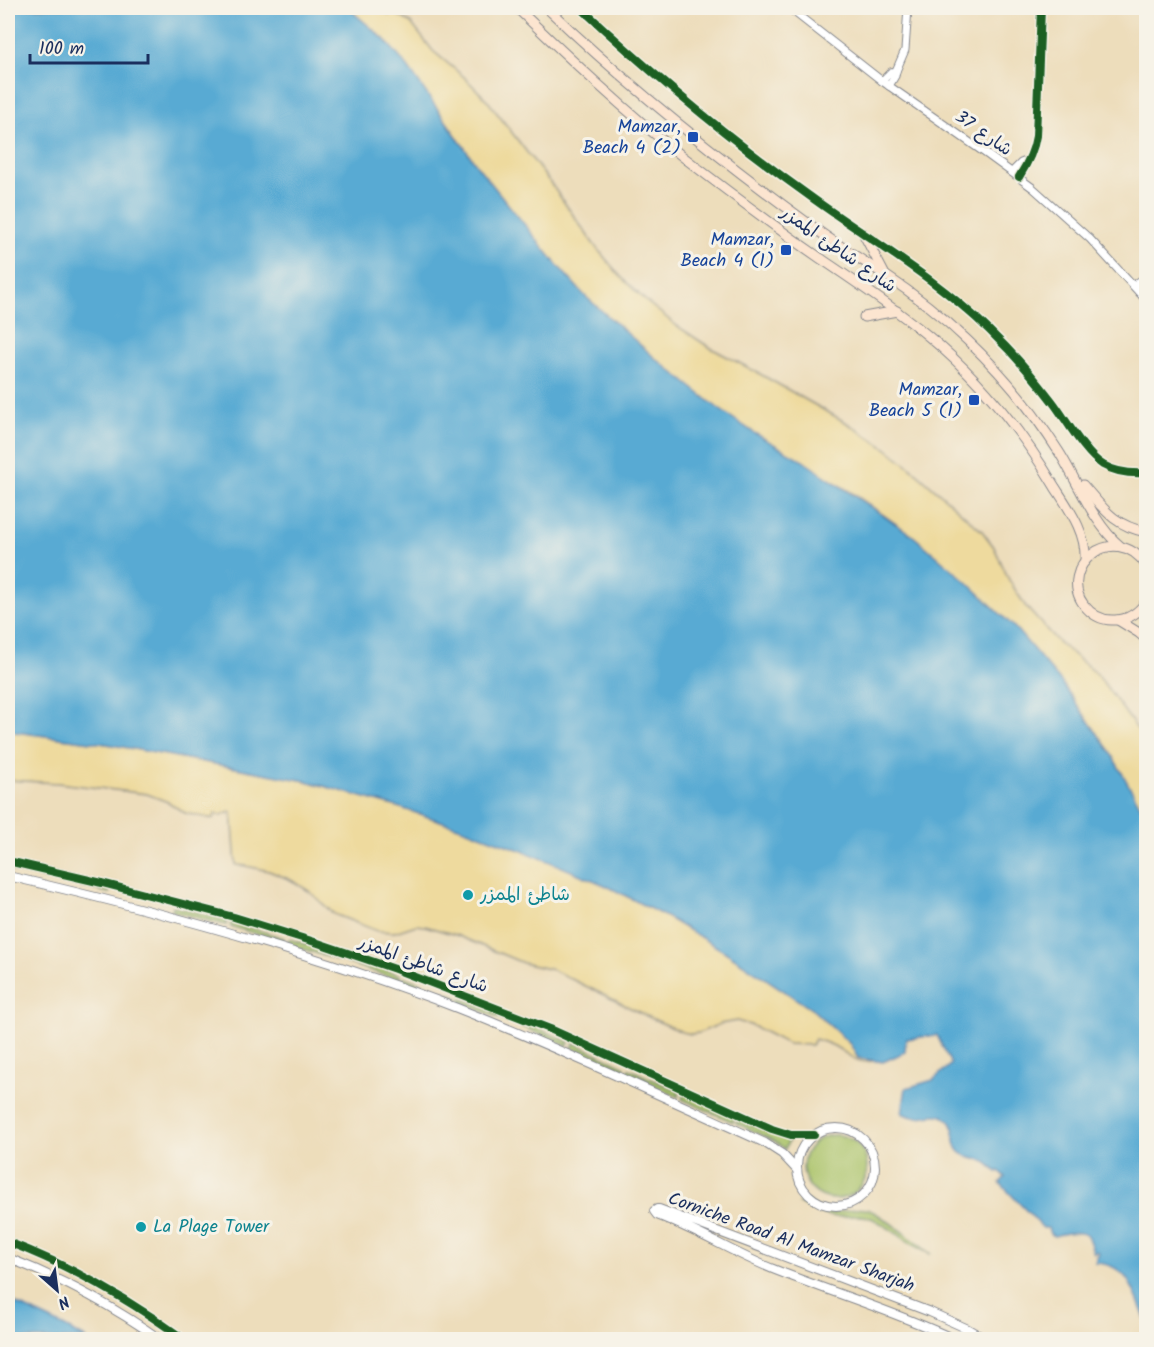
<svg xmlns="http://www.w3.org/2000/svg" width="1154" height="1347" font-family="Kalam,'Playpen Sans Arabic',sans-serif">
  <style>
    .green { fill: #aac369; stroke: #627964; stroke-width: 1.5 }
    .sand { fill: #eeda9e; stroke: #84847e; stroke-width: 1.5 }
    .water { fill: #59aad3; stroke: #3a6c98; stroke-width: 1.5 }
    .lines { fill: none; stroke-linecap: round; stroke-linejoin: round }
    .minor-casing { stroke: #84868c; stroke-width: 9 }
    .tertiary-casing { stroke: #84868c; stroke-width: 10 }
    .secondary-casing { stroke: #84868c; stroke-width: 11 }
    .minor { stroke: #fff; stroke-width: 7 }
    .tertiary { stroke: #fff; stroke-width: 8 }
    .secondary { stroke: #fce5d0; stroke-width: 9 }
    .cycleway-casing { stroke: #f7f3e8; stroke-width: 11 }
    .cycleway { stroke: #1b5e20; stroke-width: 8 }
    .transit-dot { fill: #1a4fb4; stroke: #f7f3e8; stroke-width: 2 }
    .culture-dot { fill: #0f9aa8; stroke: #f7f3e8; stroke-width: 2 }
    .labels { text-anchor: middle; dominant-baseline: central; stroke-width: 6; stroke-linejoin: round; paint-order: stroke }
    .transit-label { font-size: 18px; fill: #164399; stroke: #f7f3e8; text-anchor: end }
    .street-label { font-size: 18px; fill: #1b2f5e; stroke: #f7f3e8 }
    .culture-label { font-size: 18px; fill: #0d838f; stroke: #f7f3e8; text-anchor: start }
  </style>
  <rect width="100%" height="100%" fill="#f7f3e8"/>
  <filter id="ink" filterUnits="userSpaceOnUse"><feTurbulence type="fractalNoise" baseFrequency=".0167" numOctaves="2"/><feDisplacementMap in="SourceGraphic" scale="12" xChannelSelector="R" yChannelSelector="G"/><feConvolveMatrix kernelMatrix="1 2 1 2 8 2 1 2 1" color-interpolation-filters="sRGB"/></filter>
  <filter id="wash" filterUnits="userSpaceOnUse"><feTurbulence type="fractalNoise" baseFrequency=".008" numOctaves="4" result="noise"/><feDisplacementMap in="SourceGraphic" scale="24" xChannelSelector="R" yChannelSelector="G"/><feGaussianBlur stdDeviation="1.35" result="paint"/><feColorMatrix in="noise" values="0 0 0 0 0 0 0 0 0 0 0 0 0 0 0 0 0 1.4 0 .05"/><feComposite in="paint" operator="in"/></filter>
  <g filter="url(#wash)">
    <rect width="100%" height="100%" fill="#edddbb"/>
    <g class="green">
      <polygon points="8,865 51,874 50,879 8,870"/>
      <polygon points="55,875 110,889 109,893 54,880"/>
      <polygon points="173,906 227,920 226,925 172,911"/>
      <polygon points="232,922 284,938 283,942 230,926"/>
      <polygon points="289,939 343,956 341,961 287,944"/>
      <polygon points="347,957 400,975 399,980 345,962"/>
      <polygon points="404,977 457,997 456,1001 402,981"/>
      <polygon points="461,998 514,1019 513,1023 460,1002"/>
      <polygon points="518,1020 569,1042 567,1046 516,1024"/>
      <polygon points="574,1043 625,1067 624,1071 572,1048"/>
      <polygon points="629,1069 680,1092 678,1097 627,1073"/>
      <polygon points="684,1094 735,1117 733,1122 682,1099"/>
      <polygon points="738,1119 775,1135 789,1140 785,1149 774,1141 736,1123"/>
      <circle cx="835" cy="1167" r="32"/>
      <path d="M 807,1201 C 816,1207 827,1213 838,1212 C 847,1211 856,1207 866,1209 C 879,1211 918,1245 931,1254 C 909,1246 893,1228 871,1218 C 857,1212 844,1219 830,1216 C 819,1214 809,1209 799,1204 Z"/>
    </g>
    <g class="sand">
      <polygon points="348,8 381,8 389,15 393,12 411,23 433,51 463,76 487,100 549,181 595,246 620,276 647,302 677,326 709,347 760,374 847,423 886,448 909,466 982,531 994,547 1009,580 1026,607 1058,642 1097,674 1146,741 1146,816 1109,750 1061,682 1016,629 966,581 912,535 854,494 756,434 719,409 655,358 585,296 558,266 478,167 437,108 384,39"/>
      <path d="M 8,731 L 107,744 L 306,781 L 401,808 L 462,828 L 541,858 L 607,886 L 670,919 L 727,953 L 813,1010 L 850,1044 L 858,1058 L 876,1060 C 857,1066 850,1055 834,1046 C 828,1043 822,1041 815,1039 L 811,1045 L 788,1044 L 753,1026 L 737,1021 L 720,1024 L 699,1033 L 691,1034 L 682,1032 L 653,1019 L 553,970 L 523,963 L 456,935 L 425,926 L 416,925 L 395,932 L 377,931 L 334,914 L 309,891 L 291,880 L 269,871 L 246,866 L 236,865 L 232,812 L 221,815 L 215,814 L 213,819 L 185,813 L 168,802 L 147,794 L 58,783 L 8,780 Z"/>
    </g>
    <g class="water">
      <path d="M 8,8 L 348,8 L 384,39 L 408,67 L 478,167 L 558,266 L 585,296 L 655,358 L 719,409 L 756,434 L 800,459 L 912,535 L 966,581 L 1016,629 L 1061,682 L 1109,750 L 1146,816 L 1146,1321 C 1135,1295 1130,1264 1095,1263 L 1099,1252 L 1097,1251 L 1094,1253 L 1087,1235 C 1077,1230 1064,1233 1054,1236 L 1050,1234 L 1048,1228 L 1043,1228 L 1000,1183 L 1005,1177 L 999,1171 L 997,1172 C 992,1167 988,1163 982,1160 C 974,1157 967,1158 960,1152 C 949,1140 961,1125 943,1116 C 934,1112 924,1118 915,1117 C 910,1117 906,1115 902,1113 L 906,1088 L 933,1080 L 951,1064 L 937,1035 L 906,1039 L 905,1052 L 883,1062 L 858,1058 L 850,1044 L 813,1010 L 727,953 L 670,919 L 607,886 L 541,858 L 462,828 L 401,808 L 306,781 L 107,744 L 8,731 Z"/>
      <polygon points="8,1300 63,1326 87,1339 8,1339"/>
    </g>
  </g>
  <g filter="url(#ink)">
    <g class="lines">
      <defs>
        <g id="minor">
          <path d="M 581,8 C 655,77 733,142 815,200 C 875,243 937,279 989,330 C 1012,352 1033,376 1052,401 C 1066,419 1084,453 1103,465 C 1117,473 1131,474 1146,473"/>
          <polyline points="789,8 882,81 985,153 1033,188 1090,239 1146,300"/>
          <polyline points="882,81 891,72 896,71"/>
          <polyline points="889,86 895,76 896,71 905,50 908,8"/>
          <polyline points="1012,172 1021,163 1026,161"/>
          <path d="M 1019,177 C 1026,166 1034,150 1036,136 L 1041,8"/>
          <polyline points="1134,285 1146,277"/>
          <polyline points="1139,292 1146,286"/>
        </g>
        <g id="tertiary">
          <polyline points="8,861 102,883 234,917 318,943 395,969 550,1029 772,1129 791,1135 814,1135"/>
          <path d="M 8,876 C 160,911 311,952 457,1008 C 561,1049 663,1097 765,1143 L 782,1154 L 797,1170"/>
          <circle cx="836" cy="1167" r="39"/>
          <path d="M 8,1242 C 71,1266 130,1300 185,1340"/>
          <path d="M 8,1258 C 62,1279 113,1306 161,1340"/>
          <path d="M 956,1340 C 897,1312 833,1293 773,1269 C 733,1253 697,1230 657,1215 L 654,1211 L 657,1209 L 659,1209 L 930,1312 L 968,1329 L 987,1340"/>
        </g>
        <g id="secondary">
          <path d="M 517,8 C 570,59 624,110 682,156 C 726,190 771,224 817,256 C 854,281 892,306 927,335 C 978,377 1021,430 1055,487 C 1069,509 1087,533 1085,561"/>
          <path d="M 547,8 C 631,89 722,161 817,230 C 839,246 862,260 885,275 C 914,294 942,316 967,340 C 1002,373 1033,411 1059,452 C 1078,482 1093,523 1120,546"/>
          <polyline points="863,233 884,273"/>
          <polyline points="864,317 897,311"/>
          <path d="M 1083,485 C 1104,509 1113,525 1146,532"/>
          <path d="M 1146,565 C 1114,519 1056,568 1084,605 C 1091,614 1101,620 1112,620 C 1127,621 1138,613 1146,602"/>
          <polyline points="1118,620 1139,633 1146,639"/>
        </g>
      </defs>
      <use href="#minor" class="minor-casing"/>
      <use href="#tertiary" class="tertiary-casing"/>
      <use href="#secondary" class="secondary-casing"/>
      <use href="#minor" class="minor"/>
      <use href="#tertiary" class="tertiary"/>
      <use href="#secondary" class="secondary"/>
      <defs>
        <g id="cycleway">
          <path d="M 581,8 C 655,77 733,142 815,200 C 875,243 937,279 989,330 C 1012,352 1033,376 1052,401 C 1066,419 1084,453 1103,465 C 1117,473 1131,474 1146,473"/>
          <path d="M 1019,177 C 1026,166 1034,150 1036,136 L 1041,8"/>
          <polyline points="8,861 102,883 234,917 318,943 395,969 550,1029 772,1129 791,1135 814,1135"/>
          <path d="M 8,1242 C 71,1266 130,1300 185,1340"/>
        </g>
      </defs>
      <use href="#cycleway" class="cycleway-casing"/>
      <use href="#cycleway" class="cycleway"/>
    </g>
  </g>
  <g class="transit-dot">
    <rect x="687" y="131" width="12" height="12" rx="3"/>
    <rect x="780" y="244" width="12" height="12" rx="3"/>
    <rect x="968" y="394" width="12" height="12" rx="3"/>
  </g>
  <g class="culture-dot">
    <circle cx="468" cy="895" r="6"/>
    <circle cx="141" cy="1227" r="6"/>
  </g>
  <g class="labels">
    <g class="transit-label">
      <text x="681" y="127">Mamzar,<tspan x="681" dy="21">Beach 4 (2)</tspan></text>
      <text x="774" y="240">Mamzar,<tspan x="774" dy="21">Beach 4 (1)</tspan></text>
      <text x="962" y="390">Mamzar,<tspan x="962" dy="21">Beach 5 (1)</tspan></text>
    </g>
    <g class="street-label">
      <text transform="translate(983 134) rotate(35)">شارع 37</text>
      <text transform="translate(838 250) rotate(35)">شارع شاطئ الممزر</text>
      <text transform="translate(423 965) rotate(20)">شارع شاطئ الممزر</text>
      <text transform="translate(791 1243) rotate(20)">Corniche Road Al Mamzar Sharjah</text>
    </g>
    <g class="culture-label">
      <text x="480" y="895">شاطئ الممزر</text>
      <text x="153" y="1227">La Plage Tower</text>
    </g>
  </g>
  <rect width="1154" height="1347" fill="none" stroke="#f7f3e8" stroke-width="30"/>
  <g transform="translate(57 1290) rotate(152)" stroke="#f7f3e8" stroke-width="4.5" paint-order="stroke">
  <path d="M0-4.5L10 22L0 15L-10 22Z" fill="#1b2f5e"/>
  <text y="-9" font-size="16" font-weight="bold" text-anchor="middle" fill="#1b2f5e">N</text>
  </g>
  <path d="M30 54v9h118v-9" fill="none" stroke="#1b2f5e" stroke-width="3"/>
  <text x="39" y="54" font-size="18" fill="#1b2f5e" stroke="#f7f3e8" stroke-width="4.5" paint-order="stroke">100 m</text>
</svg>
